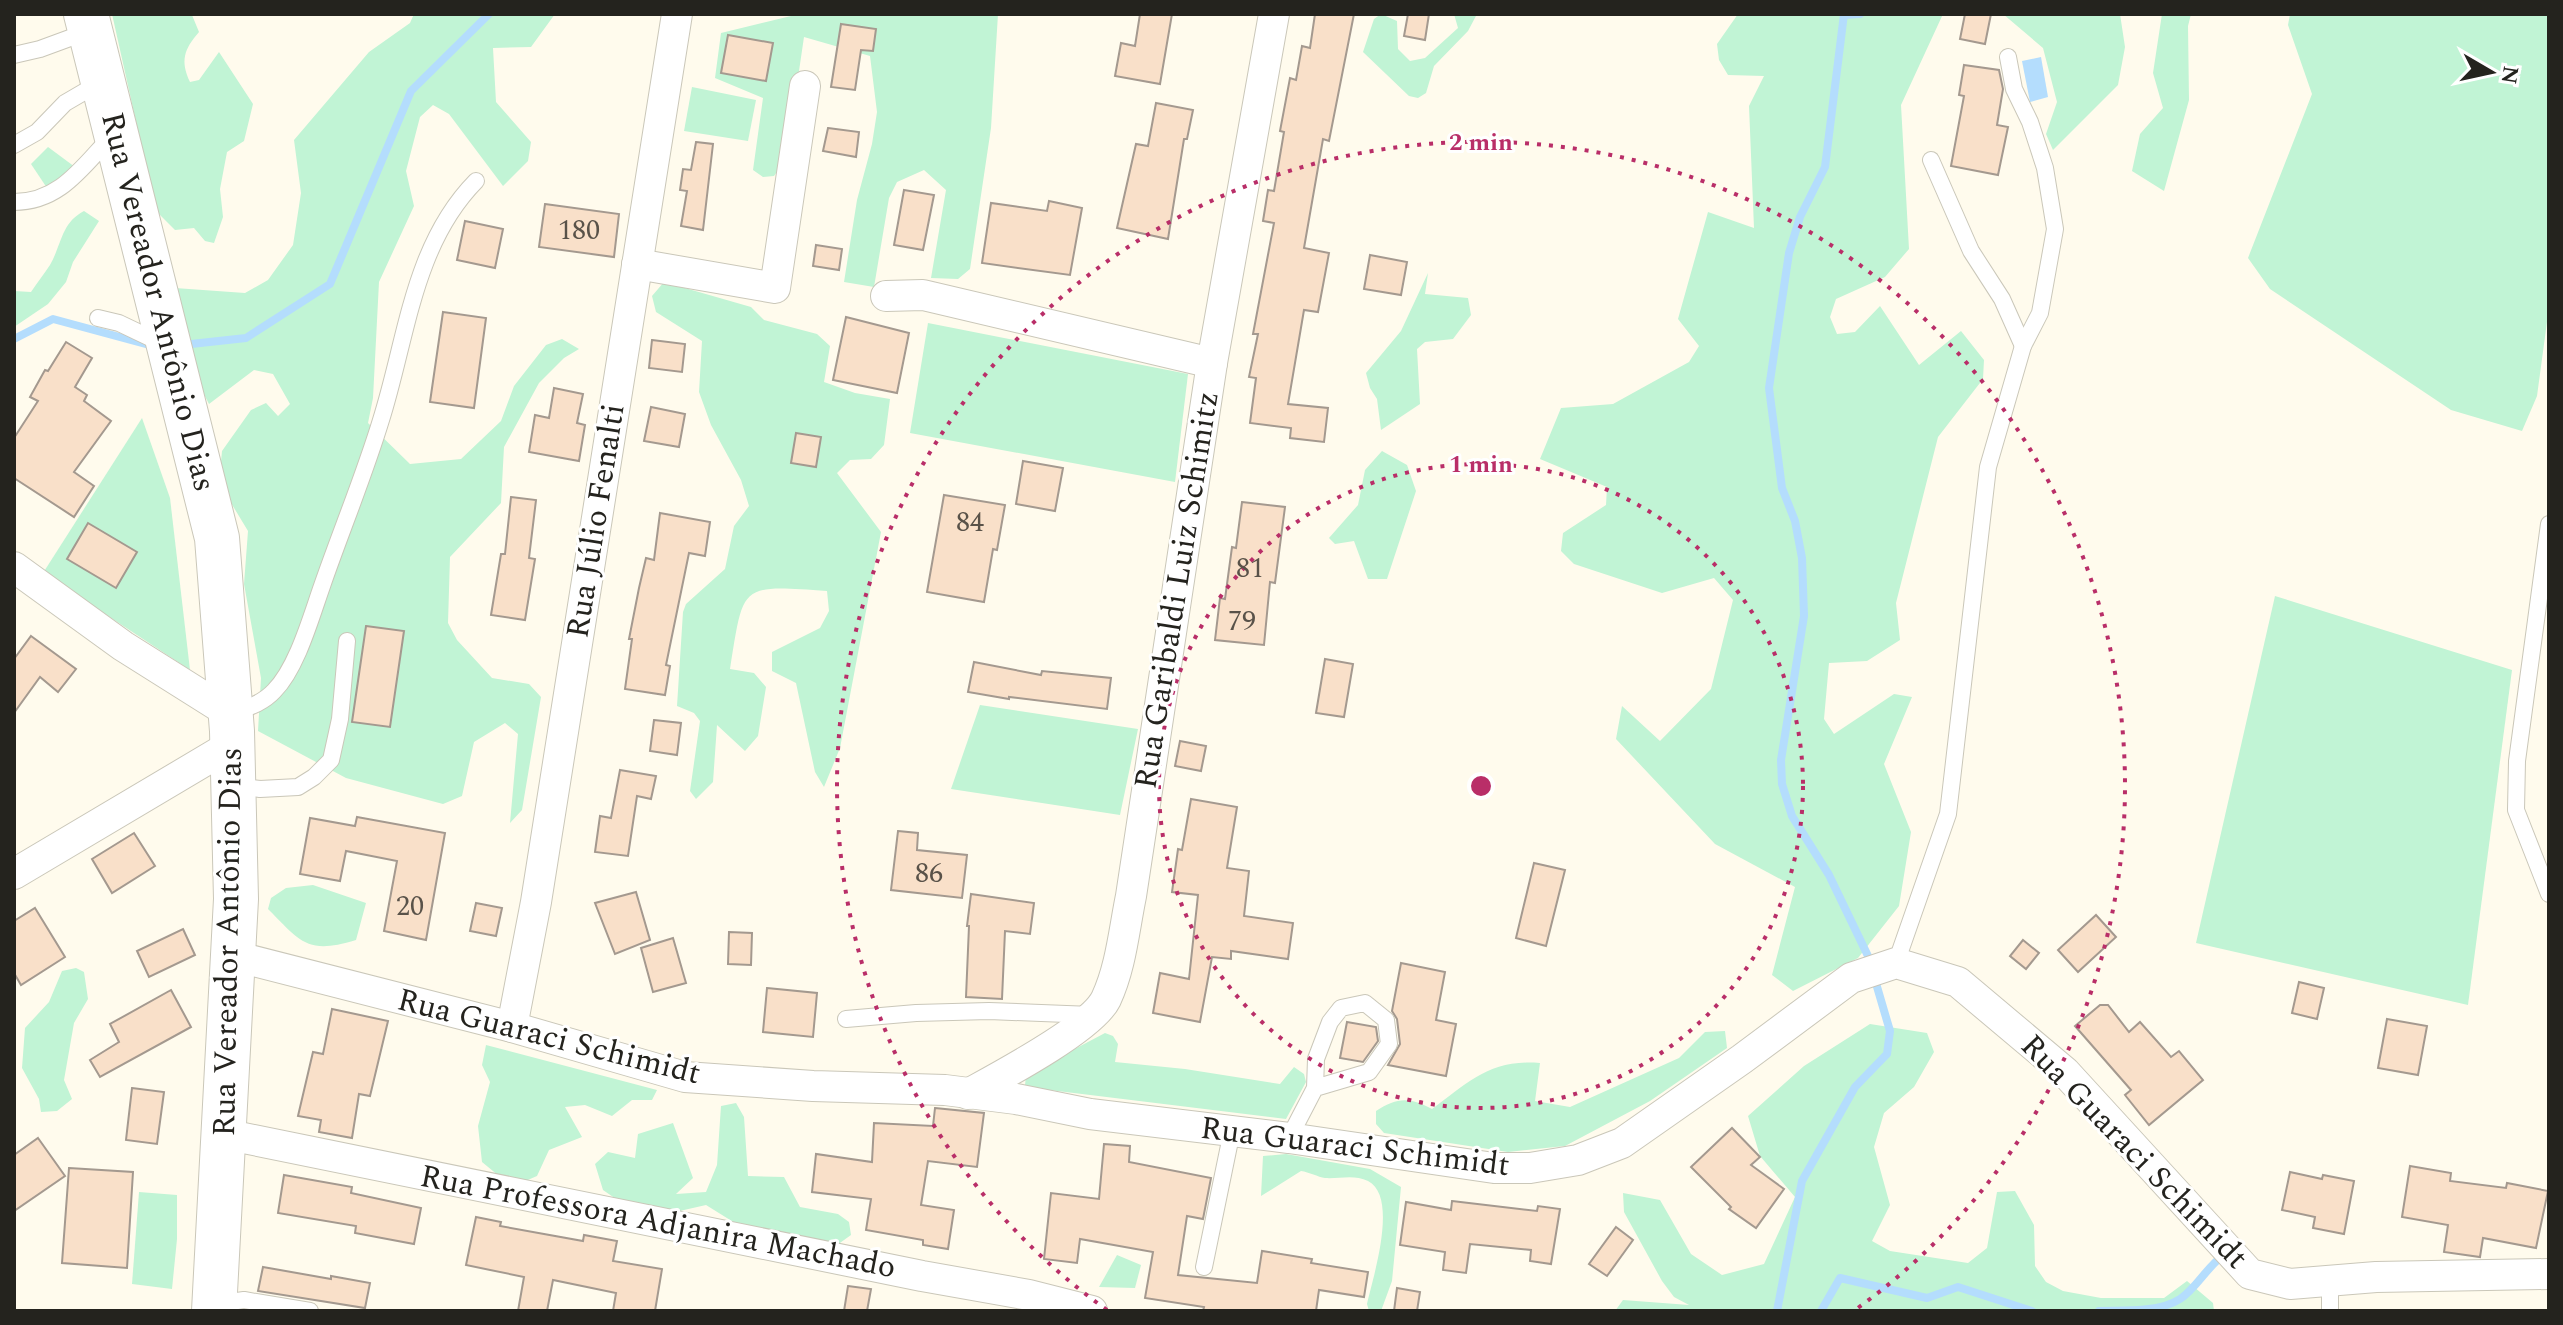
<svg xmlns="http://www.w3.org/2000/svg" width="2563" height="1325" font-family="Spectral,serif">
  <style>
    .green { fill: #c1f4d5 }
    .water { fill: #b4ddfd }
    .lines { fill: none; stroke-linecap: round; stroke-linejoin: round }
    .stream { stroke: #b4ddfd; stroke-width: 8 }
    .building { fill: #f9e0c9; stroke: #a4998f; stroke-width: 2 }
    .lane-casing { stroke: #cac7b9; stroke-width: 18 }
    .street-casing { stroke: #cac7b9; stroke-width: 32 }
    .secondary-casing { stroke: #cac7b9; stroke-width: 46 }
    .lane { stroke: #fff; stroke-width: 16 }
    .street { stroke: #fff; stroke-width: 30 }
    .secondary { stroke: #fff; stroke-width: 44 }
    .ring { fill: none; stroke: #b92e68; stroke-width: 4; stroke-dasharray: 4 8 }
    .labels { text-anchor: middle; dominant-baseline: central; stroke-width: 6; stroke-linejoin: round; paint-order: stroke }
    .number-label { font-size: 28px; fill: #595249 }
    .street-label { font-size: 32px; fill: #24231e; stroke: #fff }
    .centre { fill: #b92e68; stroke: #fff; stroke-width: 4 }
    .ring-label { font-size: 24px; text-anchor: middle; font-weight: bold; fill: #b92e68; stroke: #fff; stroke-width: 6; stroke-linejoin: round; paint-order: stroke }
  </style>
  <rect width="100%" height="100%" fill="#fffbed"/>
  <g class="green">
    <path d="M 112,14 L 192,15 L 199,32 C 184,49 180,61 190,82 L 199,80 L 219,52 L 253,104 L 244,141 L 227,152 L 220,189 L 223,217 L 214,243 L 205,241 L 194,228 L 175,230 L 156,211 Z"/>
    <polygon points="414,14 555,14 531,47 493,48 496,102 531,142 528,161 503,186 449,114 433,105 420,117 406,171 414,206 379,282 373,398 368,423 410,464 461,459 501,421 514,386 546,345 562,339 579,349 564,358 539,383 504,447 501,503 450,557 448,623 457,640 492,678 529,684 541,697 522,810 510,823 518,734 505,723 474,742 462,796 443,804 346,778 258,731 261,678 244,584 248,531 219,483 222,451 251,410 266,403 278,416 290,404 273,374 254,370 209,404 195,377 175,288 245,293 268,280 293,245 301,193 294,140 369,52 410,23"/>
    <polygon points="839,14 998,14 991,128 970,269 958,279 931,278 946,190 924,170 897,182 889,198 874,287 844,282 857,200 872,144 877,112 870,56 804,37 786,159 774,176 763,177 753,170 763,98 715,78 721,33 791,16"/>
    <polygon points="1381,14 1397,21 1398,49 1410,61 1425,58 1458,28 1454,14 1477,14 1468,31 1434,66 1426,93 1418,98 1409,96 1363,52 1374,19"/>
    <polygon points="1738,14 1943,14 1901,105 1909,249 1885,277 1836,299 1830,317 1837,334 1855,332 1880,306 1919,365 1961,331 1984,360 1983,379 1938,437 1896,603 1900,640 1867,661 1829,663 1824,719 1834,734 1894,694 1912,697 1884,764 1911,832 1899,906 1858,958 1793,991 1772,975 1795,887 1715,844 1616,739 1622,706 1660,741 1711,689 1733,600 1714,578 1662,593 1574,564 1561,551 1563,533 1606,505 1607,487 1540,459 1561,408 1613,404 1689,362 1699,346 1678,319 1708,212 1754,228 1749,106 1764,76 1728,75 1719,60 1717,44"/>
    <polygon points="2003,14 2120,14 2125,47 2118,85 2053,150 2046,134 2057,102 2043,48"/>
    <polygon points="2162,14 2191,14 2188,26 2189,100 2164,191 2132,171 2140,134 2163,108 2153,73"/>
    <polygon points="2290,14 2549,14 2549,307 2537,396 2522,431 2451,410 2270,289 2248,258 2312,94 2288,25"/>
    <polygon points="692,87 756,100 748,141 684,131"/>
    <polygon points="48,147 75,167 49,191 31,164"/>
    <path d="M 84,211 L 99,221 L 73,262 L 66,282 L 48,304 L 14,327 L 14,291 L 31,292 C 37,283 44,274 50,265 C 62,244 61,223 84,211 Z"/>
    <polygon points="1428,273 1425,294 1468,298 1471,315 1453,339 1425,342 1417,349 1420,404 1381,430 1377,399 1370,388 1366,373 1401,331"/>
    <path d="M 664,282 L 751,307 L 764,320 L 817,334 L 830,346 L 824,382 L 855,393 L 890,399 L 884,445 L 871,459 L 850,460 L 837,473 L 881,532 L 840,748 L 824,787 L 815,772 L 796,683 L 772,671 L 772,652 L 820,628 L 829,611 L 827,591 C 739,585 744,583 730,669 L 754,673 L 766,687 L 758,736 L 745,751 L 717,725 L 713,782 L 696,799 L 690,791 L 700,721 L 694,713 L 677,706 L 683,612 L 686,604 L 725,569 L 734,526 L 749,506 L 741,480 L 711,425 L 699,392 L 702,341 L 656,312 L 652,296 Z"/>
    <polygon points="928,323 1188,374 1175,482 910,433"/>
    <polygon points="142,418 170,498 190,670 43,573"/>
    <polygon points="1382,451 1407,465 1416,491 1387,579 1368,579 1354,541 1335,544 1329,538 1358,505 1365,470"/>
    <polygon points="2275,596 2512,670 2468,1005 2196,943"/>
    <polygon points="980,705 1138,729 1120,815 951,789"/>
    <path d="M 313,885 L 366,903 L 356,940 C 307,955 301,942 268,909 L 271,898 L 286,888 Z"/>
    <polygon points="76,968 84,972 88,999 74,1023 64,1080 72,1099 57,1111 41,1112 39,1099 22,1068 25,1028 49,1002 62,971"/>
    <polygon points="1870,1024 1927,1033 1934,1052 1914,1087 1884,1113 1874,1147 1890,1205 1872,1241 1890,1251 1968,1263 1987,1248 1997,1192 2015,1191 2034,1225 2035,1266 2046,1282 2063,1291 2101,1298 2164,1298 2187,1281 2213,1303 2214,1311 1615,1311 1623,1300 1689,1305 1674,1297 1662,1281 1624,1212 1623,1193 1660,1200 1691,1254 1722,1275 1764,1264 1795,1197 1760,1156 1748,1116 1804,1066"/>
    <path d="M 1725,1031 L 1727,1048 L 1650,1101 L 1565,1146 L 1508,1152 L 1384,1133 L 1376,1124 L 1376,1111 C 1397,1097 1410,1097 1432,1109 C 1469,1082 1490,1059 1540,1063 L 1535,1101 L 1570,1107 L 1679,1058 L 1705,1032 Z"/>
    <polygon points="1105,1033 1113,1036 1118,1044 1115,1062 1185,1069 1280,1084 1294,1067 1304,1074 1306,1082 1286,1119 1033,1088 1025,1085 1026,1076 1033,1071"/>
    <polygon points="486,1045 657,1090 652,1100 632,1100 612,1116 585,1105 565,1107 582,1137 549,1150 537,1176 523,1182 499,1176 482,1162 478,1126 490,1082 482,1065"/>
    <polygon points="736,1103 744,1117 748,1176 784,1177 800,1207 838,1214 849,1222 851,1235 837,1245 751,1233 706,1205 662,1215 632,1210 603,1190 595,1164 608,1152 635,1158 638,1134 673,1123 693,1178 676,1194 706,1192 717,1165 721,1106"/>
    <path d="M 1286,1154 L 1370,1169 L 1401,1187 L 1392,1281 L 1381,1311 L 1369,1311 L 1367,1304 C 1373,1277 1399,1197 1368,1181 C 1354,1174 1339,1179 1325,1178 C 1318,1177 1309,1172 1301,1171 L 1261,1196 L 1263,1156 Z"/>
    <polygon points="139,1192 177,1195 177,1239 172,1289 132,1284"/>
    <polygon points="1117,1255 1141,1265 1135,1288 1099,1287"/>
  </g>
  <polygon class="water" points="2041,57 2048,97 2030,102 2022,61"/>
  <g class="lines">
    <g class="stream">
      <polyline points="1845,15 1860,14"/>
      <polyline points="14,339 53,319 153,346"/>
      <polyline points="182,345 246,338 330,284 411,91 489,14"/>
      <polyline points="1777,1311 1802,1181 1855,1087 1887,1054 1890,1031 1868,956 1829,875 1792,816 1782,784 1781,760 1804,616 1802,558 1795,521 1782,488 1769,388 1789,253 1800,217 1825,167 1844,14"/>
      <polyline points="1821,1311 1840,1278 1927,1298 1958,1287 2032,1311"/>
      <path d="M 2099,1311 C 2123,1310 2158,1313 2180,1299 C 2197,1288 2207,1266 2225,1254"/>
    </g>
  </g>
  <g class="building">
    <polygon points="1140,14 1172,14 1160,84 1115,76 1121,43 1135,46"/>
    <polygon points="1315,14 1354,14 1329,141 1323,139 1304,248 1329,253 1318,312 1304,310 1288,404 1328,408 1324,442 1290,438 1291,428 1250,423 1256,378 1249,377 1258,334 1253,334 1274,223 1263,221 1268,190 1274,191 1284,132 1280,131 1290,78 1296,80 1302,46 1310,48"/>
    <polygon points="1408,14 1429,14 1425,40 1404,36"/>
    <polygon points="1965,14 1991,14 1985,44 1960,39"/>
    <polygon points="841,24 876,29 873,51 861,50 855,90 831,87"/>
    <polygon points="728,35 773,43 766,81 721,73"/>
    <polygon points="1964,65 1999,70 2003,89 1997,125 2008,127 1998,175 1951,166 1964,96 1959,95"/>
    <polygon points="1156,103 1193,110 1187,139 1184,139 1168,239 1117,228 1136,144 1148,146"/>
    <polygon points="828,128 859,132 856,157 823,151"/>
    <polygon points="696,142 713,144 703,230 681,226 687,191 680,190 683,169 691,170"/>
    <polygon points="904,190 934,195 923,250 894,245"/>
    <polygon points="1049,201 1082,208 1070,275 982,263 991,203 1047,211"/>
    <polygon points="545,204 619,214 614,257 539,247"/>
    <polygon points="465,221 503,229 495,268 457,260"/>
    <polygon points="816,245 842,249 839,270 813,266"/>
    <polygon points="1370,255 1407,262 1401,295 1364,289"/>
    <polygon points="443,312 486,318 474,408 430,402"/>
    <polygon points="846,317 909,333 897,393 833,380"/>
    <polygon points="652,340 685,344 682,372 649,368"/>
    <polygon points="66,342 92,358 75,387 87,395 84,401 111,421 74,472 94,486 74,517 14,478 14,438 38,401 30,397 45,370 48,371"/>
    <polygon points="554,388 583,394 577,423 585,425 579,461 529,452 535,415 549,418"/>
    <polygon points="651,407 685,414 679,447 644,441"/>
    <polygon points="796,433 821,437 816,467 791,463"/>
    <polygon points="1023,461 1063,468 1055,511 1016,504"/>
    <polygon points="944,495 1005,505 997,550 993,549 984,602 927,592"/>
    <polygon points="511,497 536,500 529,558 535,559 525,620 491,615 501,554 505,554"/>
    <polygon points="1242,502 1285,507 1275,583 1270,582 1264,645 1215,640 1220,598 1225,599 1232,547 1236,548"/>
    <polygon points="660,513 710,522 705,556 689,553 666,665 670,666 665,695 625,689 632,639 629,639 639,588 646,558 654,560"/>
    <polygon points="88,523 137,552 116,588 67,559"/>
    <polygon points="366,626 404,631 390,727 352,722"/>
    <polygon points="31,636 76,669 58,692 40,677 14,713 14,659"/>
    <polygon points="1325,659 1353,664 1344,717 1316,713"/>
    <polygon points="974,662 1041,675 1042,671 1111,678 1107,709 1009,697 1009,699 968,692"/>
    <polygon points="654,720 681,723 677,755 650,751"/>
    <polygon points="1180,741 1206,746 1201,771 1175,766"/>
    <polygon points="620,770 656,776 651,799 637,796 628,856 595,852 600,816 611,818"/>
    <polygon points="1191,799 1237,807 1227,868 1249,871 1244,916 1293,923 1288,959 1231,951 1231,959 1212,957 1200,1022 1153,1013 1160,973 1189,979 1198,895 1172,892 1178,849 1182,850"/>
    <polygon points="357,817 445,833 426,940 384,931 397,861 346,851 340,881 300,874 310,818 355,826"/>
    <polygon points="898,831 918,833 917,850 967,855 962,898 891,890"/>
    <polygon points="134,833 155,866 112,893 92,859"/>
    <polygon points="1534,863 1565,870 1546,946 1516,938"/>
    <polygon points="636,892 650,940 615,954 595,903"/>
    <polygon points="971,894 1034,903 1030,934 1005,931 1002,999 966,997 969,926 967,926"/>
    <polygon points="476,903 502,908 496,936 470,931"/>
    <polygon points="35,908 65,957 21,985 14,973 14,921"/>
    <polygon points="2096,915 2116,937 2078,972 2058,950"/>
    <polygon points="183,929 195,955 149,977 137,951"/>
    <polygon points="729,932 752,933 751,965 728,964"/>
    <polygon points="673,938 686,983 653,992 641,948"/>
    <polygon points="2023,940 2039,953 2026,969 2010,956"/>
    <polygon points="1401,963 1445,972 1436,1020 1456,1024 1446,1076 1388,1065 1400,1044 1397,1019 1392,1011"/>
    <polygon points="2299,982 2324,988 2317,1019 2292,1013"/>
    <polygon points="767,988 817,993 813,1037 763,1032"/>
    <polygon points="171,990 191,1027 100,1077 90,1060 119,1042 110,1024"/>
    <polygon points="2100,1005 2108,1005 2129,1032 2140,1022 2171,1057 2179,1051 2203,1080 2149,1125 2125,1095 2131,1090 2075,1026"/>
    <polygon points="332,1009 388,1021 370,1096 359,1094 352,1138 319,1132 321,1120 298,1116 313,1052 323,1054"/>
    <polygon points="2387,1019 2427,1026 2418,1075 2378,1068"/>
    <polygon points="1347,1022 1376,1027 1378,1041 1363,1062 1340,1058"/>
    <polygon points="132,1088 164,1092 157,1144 126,1140"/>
    <polygon points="935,1108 984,1113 977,1167 928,1161 921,1205 954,1210 948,1249 923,1245 923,1240 866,1230 871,1199 812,1192 816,1154 872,1162 874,1123 933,1126"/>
    <polygon points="1732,1128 1760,1157 1751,1165 1784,1189 1756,1228 1729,1209 1731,1207 1691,1167"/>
    <polygon points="38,1138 65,1176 14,1211 14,1155"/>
    <polygon points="1104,1144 1130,1146 1129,1162 1211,1178 1203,1219 1187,1216 1178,1275 1257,1283 1262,1251 1312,1259 1311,1263 1368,1272 1364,1297 1319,1290 1316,1311 1203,1311 1204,1307 1145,1298 1153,1252 1080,1239 1077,1263 1044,1259 1051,1193 1099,1199"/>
    <polygon points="2410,1166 2451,1173 2450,1181 2506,1188 2507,1183 2548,1191 2536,1248 2483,1238 2480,1257 2444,1252 2448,1225 2402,1217"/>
    <polygon points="69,1168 133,1172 127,1268 62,1263"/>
    <polygon points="2290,1172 2322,1179 2323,1175 2354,1181 2344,1234 2313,1228 2315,1217 2282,1210"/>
    <polygon points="284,1175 352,1187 351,1193 421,1208 414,1244 355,1233 356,1226 278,1213"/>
    <polygon points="1452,1201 1537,1211 1538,1206 1560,1209 1551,1264 1530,1261 1531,1250 1470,1244 1466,1273 1443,1270 1445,1252 1400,1245 1406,1202 1451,1210"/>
    <polygon points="476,1217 501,1222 500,1226 583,1241 584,1235 617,1241 613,1261 662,1269 655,1311 613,1311 616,1293 553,1280 547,1311 518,1311 524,1277 466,1265"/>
    <polygon points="1616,1227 1633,1240 1607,1276 1589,1264"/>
    <polygon points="263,1267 331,1279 331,1276 370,1283 365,1308 258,1291"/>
    <polygon points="848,1286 871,1289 867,1311 844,1311"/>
    <polygon points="1397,1288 1420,1292 1417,1311 1394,1311"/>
  </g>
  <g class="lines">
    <defs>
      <g id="lane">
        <polyline points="14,55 40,49 89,31"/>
        <polyline points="14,145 37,132 65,103 101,82"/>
        <polyline points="1931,160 1971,251 2002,299 2023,346"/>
        <path d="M 14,202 C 60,202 82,167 111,137"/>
        <polyline points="98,318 119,323 163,344"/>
        <polyline points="2549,524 2517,761 2516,810 2549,894"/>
        <path d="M 232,714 C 247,708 263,703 274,691 C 297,668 311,617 322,586 C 341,531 364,476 381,420 C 407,338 413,245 476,181"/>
        <polyline points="236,786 260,789 298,787 314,777 331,760 340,719 347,641"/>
        <polyline points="1896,963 1948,814 1988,467 2023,346 2040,313 2055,229 2045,168 2030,122 2014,89 2008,57"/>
        <polyline points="846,1019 916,1013 989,1011 1092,1015"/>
        <polyline points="1289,1138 1315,1088 1316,1059 1330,1022 1341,1008 1365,1003 1386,1020 1389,1044 1369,1072 1315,1088"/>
        <polyline points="1204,1267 1232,1131"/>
        <polyline points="2330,1281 2330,1311"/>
        <polyline points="216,1304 244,1300 310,1311"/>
      </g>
      <g id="street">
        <polyline points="637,264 775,288 805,86"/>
        <polyline points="886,296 923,295 1212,363"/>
        <polyline points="14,567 123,646 231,714"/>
        <polyline points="14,874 233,744"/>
        <polyline points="234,956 512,1027 685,1077 813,1086 945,1090 1016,1099 1090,1114 1289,1138 1494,1168 1530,1168 1578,1160 1622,1143 1742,1059 1851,978 1896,963 1958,982 2065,1072 2250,1274 2290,1284 2376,1277 2549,1274"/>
        <polyline points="512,1027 536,902 677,14"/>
        <path d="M 968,1094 C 999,1077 1092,1028 1106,999 C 1121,967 1124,930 1131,896 L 1212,363 L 1274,14"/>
        <polyline points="224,1134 922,1276 1029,1295 1092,1311"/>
      </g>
      <polyline id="secondary" points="86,14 217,538 232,731 236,899 214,1311"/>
    </defs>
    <use href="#lane" class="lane-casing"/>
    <use href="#street" class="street-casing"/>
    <use href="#secondary" class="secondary-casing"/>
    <use href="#lane" class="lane"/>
    <use href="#street" class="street"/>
    <use href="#secondary" class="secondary"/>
  </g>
  <g class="ring">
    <circle cx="1481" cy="786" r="322"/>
    <path d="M1107 1310A644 644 0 1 1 1855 1310"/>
  </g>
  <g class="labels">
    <g class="number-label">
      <text x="579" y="230">180</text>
      <text x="970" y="522">84</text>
      <text x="1250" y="568">81</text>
      <text x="1242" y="621">79</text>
      <text x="929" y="873">86</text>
      <text x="410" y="906">20</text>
    </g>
    <g class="street-label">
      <text transform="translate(158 302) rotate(76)">Rua Vereador Antônio Dias</text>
      <text transform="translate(596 521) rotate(-81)">Rua Júlio Fenalti</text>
      <text transform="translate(1177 590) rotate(-81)">Rua Garibaldi Luiz Schimitz</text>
      <text transform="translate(228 942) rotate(-89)">Rua Vereador Antônio Dias</text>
      <text transform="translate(549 1037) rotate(14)">Rua Guaraci Schimidt</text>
      <text transform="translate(1355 1147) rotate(7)">Rua Guaraci Schimidt</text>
      <text transform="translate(2134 1152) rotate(46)">Rua Guaraci Schimidt</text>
      <text transform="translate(658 1222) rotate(11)">Rua Professora Adjanira Machado</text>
    </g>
  </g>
  <circle cx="1481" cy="786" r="12" class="centre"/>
  <g class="ring-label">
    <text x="1481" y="150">2 min</text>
    <text x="1481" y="472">1 min</text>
  </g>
  <rect width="2563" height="1325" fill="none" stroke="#24231e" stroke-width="32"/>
  <g transform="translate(2491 72) rotate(99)" stroke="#ffffff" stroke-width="6" paint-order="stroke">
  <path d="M0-6L14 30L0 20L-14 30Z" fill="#24231e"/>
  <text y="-12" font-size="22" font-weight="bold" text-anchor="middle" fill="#24231e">N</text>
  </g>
</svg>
